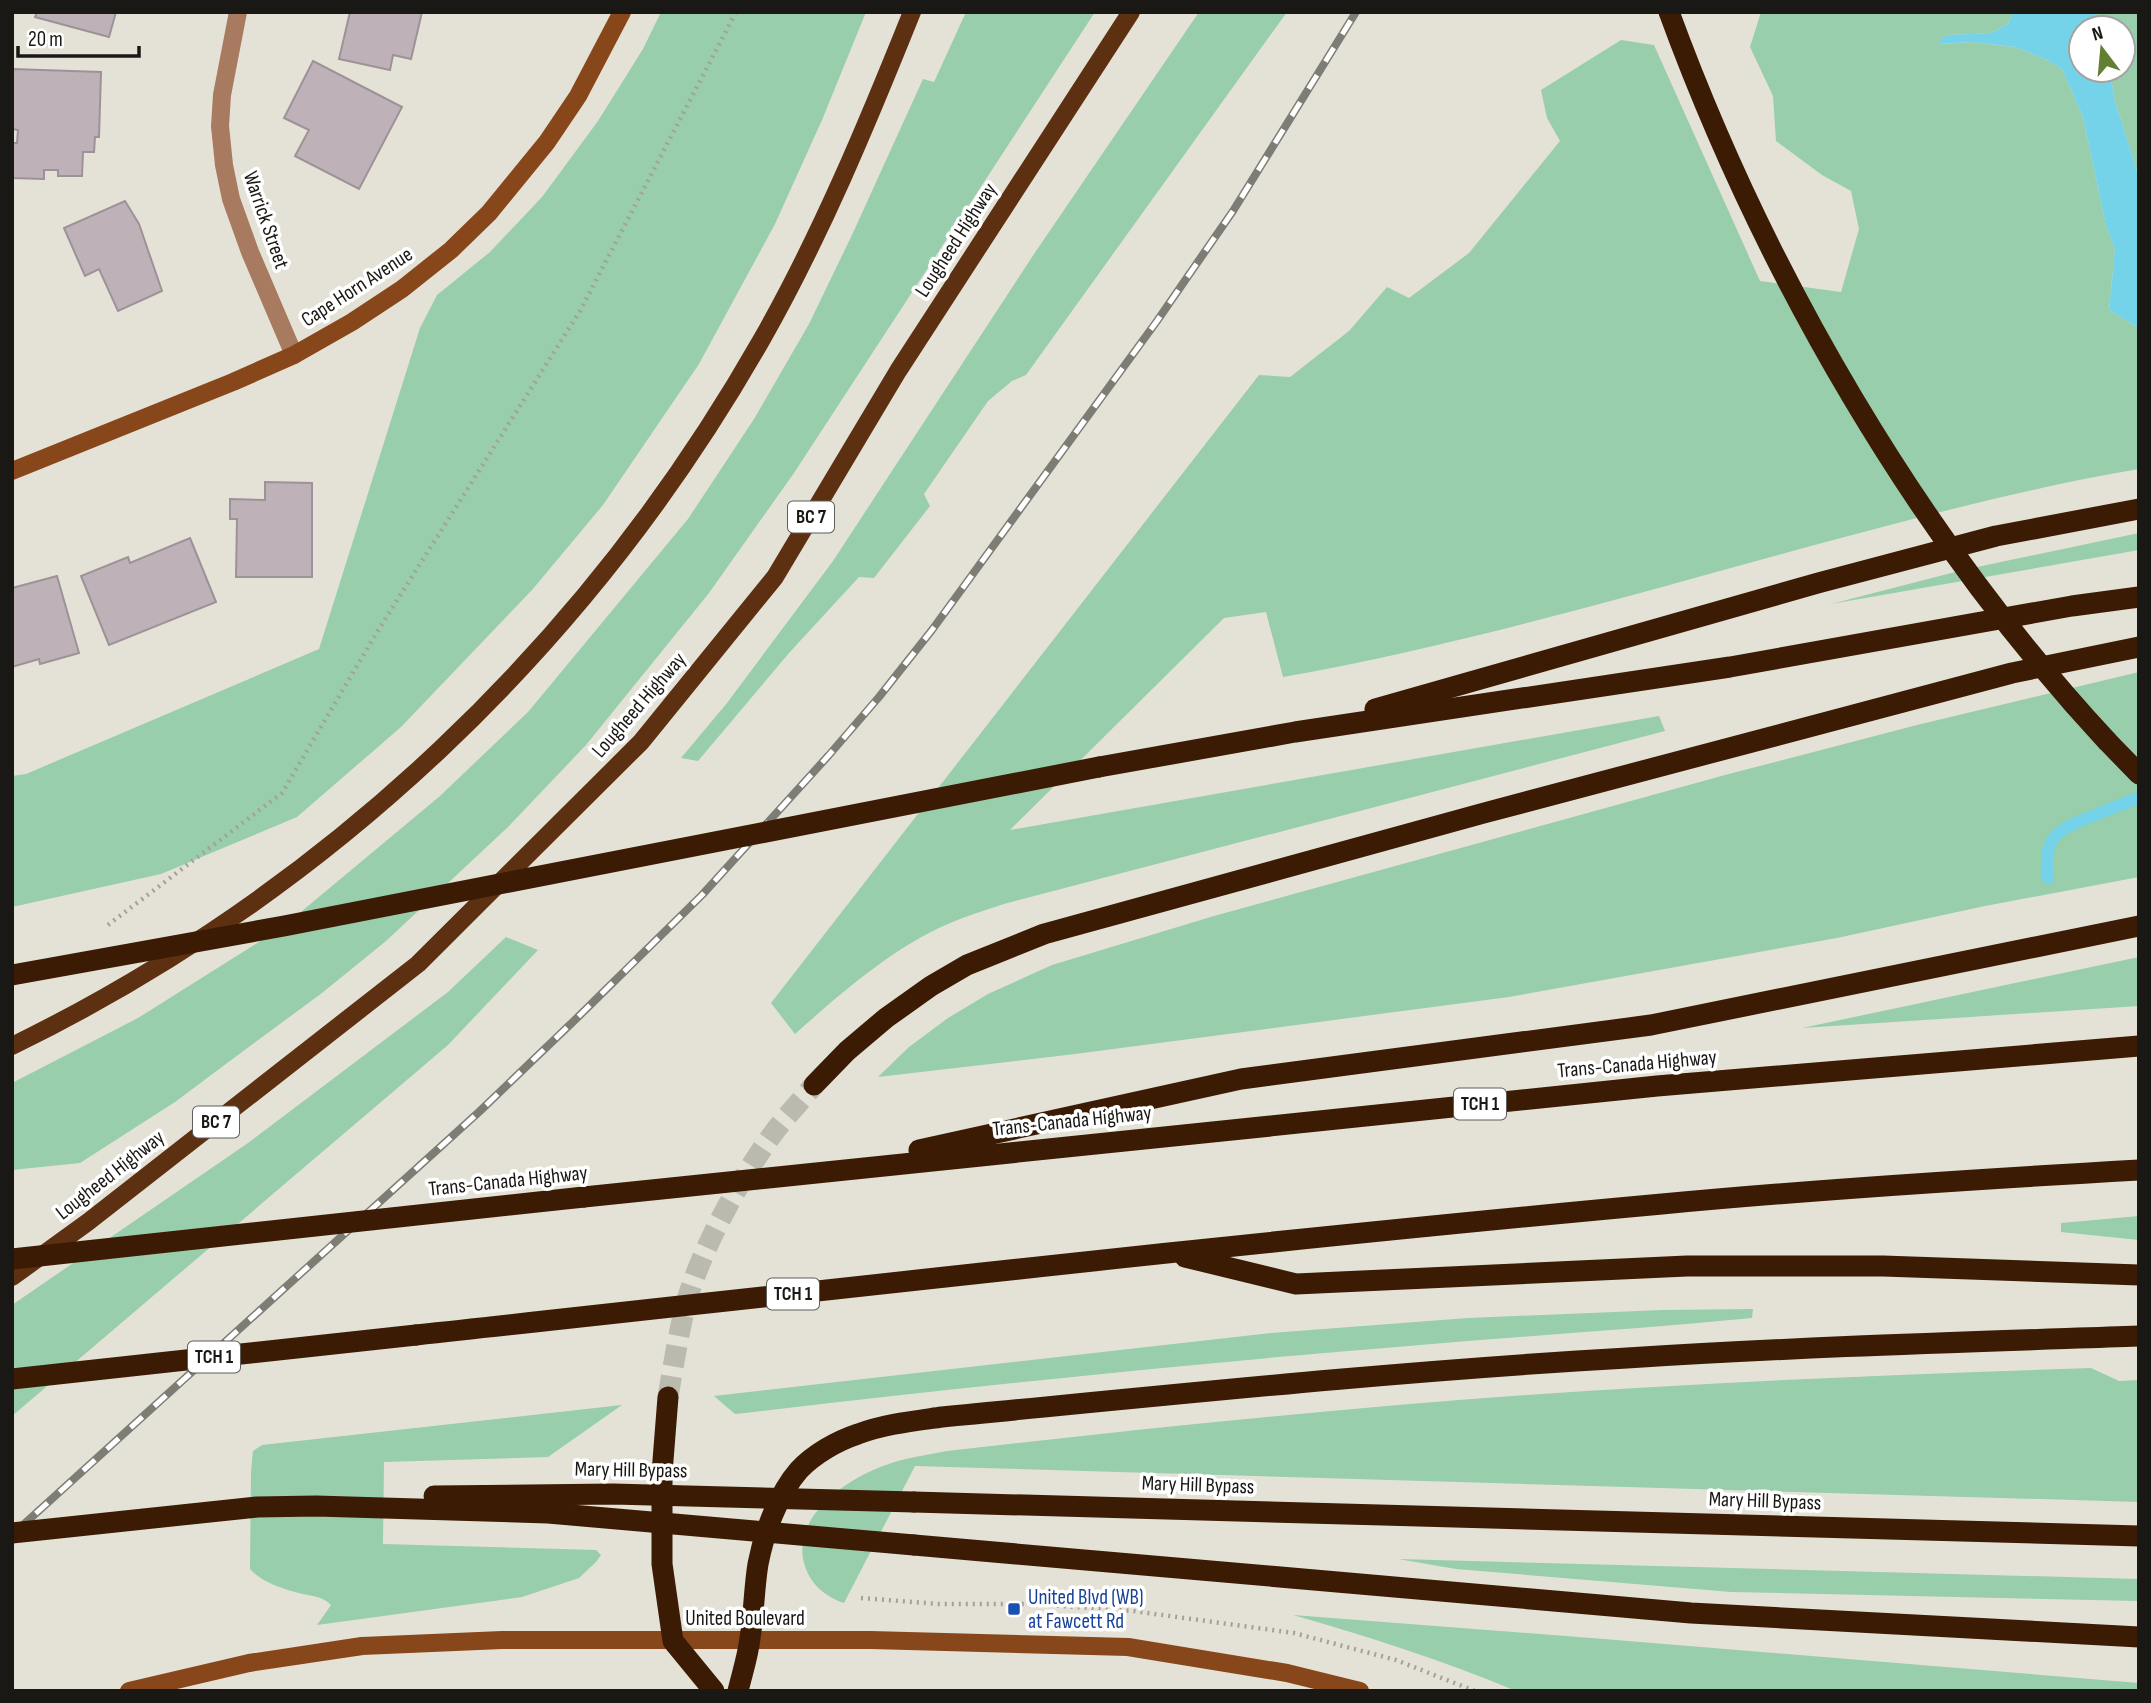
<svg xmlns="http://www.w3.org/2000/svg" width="2151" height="1703" font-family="'Sofia Sans Condensed',sans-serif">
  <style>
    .green { fill: #98ceab }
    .water { fill: #74d2e9 }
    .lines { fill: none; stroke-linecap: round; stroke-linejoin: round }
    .stream { stroke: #74d2e9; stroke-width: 12 }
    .building { fill: #beb2b8; stroke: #9d9297; stroke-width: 2 }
    .highway-tunnel { stroke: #bbbaaf; stroke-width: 21; stroke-dasharray: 21 10; stroke-linecap: butt }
    .path { stroke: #a3a198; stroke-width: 4.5; stroke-dasharray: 2 5; stroke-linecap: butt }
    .street { stroke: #a87a5f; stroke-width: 18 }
    .secondary { stroke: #88471a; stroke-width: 18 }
    .primary { stroke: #5d3011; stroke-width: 18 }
    .highway { stroke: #3c1b04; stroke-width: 21 }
    .rail-casing { stroke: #7e7d75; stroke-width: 8 }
    .rail { stroke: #fff; stroke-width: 5; stroke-dasharray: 16; stroke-linecap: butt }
    .highway-bridge { stroke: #3c1b04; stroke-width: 21 }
    .transit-dot { fill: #1a4fb4; stroke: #fff; stroke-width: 2.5 }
    .labels { text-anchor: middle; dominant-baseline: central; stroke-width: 7; stroke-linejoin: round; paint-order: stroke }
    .shield { fill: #fff; stroke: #5e5d5a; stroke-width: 2 }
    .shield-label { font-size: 19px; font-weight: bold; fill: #191814 }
    .street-label { font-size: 21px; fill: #191814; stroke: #fff }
    .transit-label { font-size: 21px; fill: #164399; stroke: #fff; text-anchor: start }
  </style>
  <rect width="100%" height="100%" fill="#e4e2d6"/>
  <g class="green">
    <polygon points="661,12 866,12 822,120 775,224 699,364 603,505 532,590 401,727 297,817 161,874 12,907 12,776 26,774 319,649 420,328 437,295 490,252 542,197 598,121 643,49"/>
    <polygon points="966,12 1095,12 794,473 709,593 586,745 508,827 386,941 322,993 246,1049 175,1102 80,1163 12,1170 12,1083 138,1018 284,926 440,796 528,712 688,519 754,419 809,324 852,235 923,79 934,82"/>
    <polygon points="1199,12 1287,12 1026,375 1012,381 988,401 924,494 930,506 874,578 859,577 789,653 698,761 681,758 727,703 833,561 1034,254"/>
    <path d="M 1761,12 L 2013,12 L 2008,24 L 1991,33 L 1946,35 L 1938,44 L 1973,42 L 2015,47 L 2047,60 L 2062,69 L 2083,117 L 2106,226 L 2115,249 L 2109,310 L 2139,328 L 2139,469 C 2050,484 1962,506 1875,529 C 1679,580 1483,642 1283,677 L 1266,612 L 1224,618 L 1010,830 L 1659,716 L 1665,731 L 1004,904 C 986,910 966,916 948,924 C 892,948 840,994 795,1034 L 771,1003 L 1259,375 L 1290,377 L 1349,331 L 1387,287 L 1409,298 L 1469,253 L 1560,141 L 1547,118 L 1541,90 L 1621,40 L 1654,45 L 1760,281 L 1841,292 L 1859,229 L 1851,191 L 1822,175 L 1776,141 L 1773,96 L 1750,47 Z"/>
    <polygon points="2093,12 2139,12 2139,177 2114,98 2110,70 2123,70 2123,28 2103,28"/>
    <polygon points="2139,533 2139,550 1831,604 1963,570"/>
    <polygon points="2139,672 2139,877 1985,906 1837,938 1509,997 1075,1054 878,1077 909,1047 948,1018 988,994 1052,965 1214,916 1725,775 1917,725"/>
    <polygon points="506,937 538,950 448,1045 12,1416 12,1305 248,1143 448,992"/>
    <polygon points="2139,957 2139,1006 1802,1028"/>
    <polygon points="2139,1216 2139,1240 2061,1232 2061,1223"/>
    <path d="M 1753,1309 L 1752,1318 C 1638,1329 1523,1336 1409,1346 C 1184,1364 959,1388 735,1414 L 714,1396 L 1271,1333 L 1468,1318 L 1662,1310 Z"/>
    <path d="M 2091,1368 L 2119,1381 L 2139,1380 L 2139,1502 L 915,1466 L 844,1603 C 824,1596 810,1584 804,1563 C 792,1516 846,1480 883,1466 C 904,1458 926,1455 947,1451 C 1139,1429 1333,1409 1527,1395 C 1715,1382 1903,1374 2091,1368 Z"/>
    <path d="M 622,1405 L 548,1457 L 384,1462 L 383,1544 L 596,1550 L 601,1555 L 596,1562 L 579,1578 L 522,1597 L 317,1625 L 331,1605 C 322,1595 307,1596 295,1592 C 279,1587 262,1582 250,1569 L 251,1472 L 253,1451 L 262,1445 Z"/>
    <polygon points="1398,1559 2139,1579 2139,1601 1731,1592 1456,1569"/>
    <path d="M 1293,1615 L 1604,1639 L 2139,1683 L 2139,1691 L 1516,1691 C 1443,1660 1369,1637 1293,1615 Z"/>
  </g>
  <polygon class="water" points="2013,12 2093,12 2103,28 2081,28 2081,70 2110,70 2114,98 2139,177 2139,328 2109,310 2115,249 2106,226 2083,117 2062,69 2047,60 2015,47 1973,42 1937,44 1946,35 1991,33 2008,24"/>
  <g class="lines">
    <path class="stream" d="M 2048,878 C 2041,834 2062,828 2098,814 C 2111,808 2125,803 2139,798"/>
  </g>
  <g class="building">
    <polygon points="37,12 116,12 109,37 35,17"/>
    <polygon points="350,12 422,12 411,59 393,55 390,70 339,59"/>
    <polygon points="313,61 402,107 359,189 295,156 309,130 284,118"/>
    <polygon points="12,69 101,72 99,137 95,137 94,152 83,152 82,176 58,176 58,170 44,170 44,179 12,178 12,143 17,143 18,130 12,129"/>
    <polygon points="125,201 139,224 162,291 118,311 99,269 85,276 64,228"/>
    <polygon points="265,482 312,483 312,577 236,577 237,519 230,519 230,499 265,500"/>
    <polygon points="190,538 216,602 109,645 81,576 128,557 130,563"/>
    <polygon points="57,576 79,653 40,664 39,659 12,667 12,588"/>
  </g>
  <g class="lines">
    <path class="highway-tunnel" d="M 668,1397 C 673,1367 678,1337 685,1307 C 700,1251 738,1182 772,1135 C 785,1117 800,1102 814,1085"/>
    <g class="path">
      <polyline points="108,925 282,793 377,632 580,311 736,12"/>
      <polyline points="861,1598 939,1604 1033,1604 1133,1611 1294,1633 1396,1660 1475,1691"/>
    </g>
    <polyline class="street" points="238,12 222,95 220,126 224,165 231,199 250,252 294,355"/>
    <g class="secondary">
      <polyline points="12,471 233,382 294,355 352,322 402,289 451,250 489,213 547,142 578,96 622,12"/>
      <polyline points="129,1691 249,1663 362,1646 502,1640 871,1640 1128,1647 1287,1673 1360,1691"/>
    </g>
    <g class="primary">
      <path d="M 12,1046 C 329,891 588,645 762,339 C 821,235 867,124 912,12"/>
      <polyline points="12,1277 88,1222 418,964 641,742 775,577 898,371 1131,12"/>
    </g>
    <g class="highway">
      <polyline points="1375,709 1818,583 1996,536 2139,509"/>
      <polyline points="2107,741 2139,774"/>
      <polyline points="1099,767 1295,732 1730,667 2072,606 2139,597"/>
      <polyline points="814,1085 847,1051 886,1018 931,986 967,965 1044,934 1484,813 2012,673 2139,647"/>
      <polyline points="919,1150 1241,1079 1651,1025 2139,926"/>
      <polyline points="584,1197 1657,1086 2139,1046"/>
      <polyline points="1185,1257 1296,1284 1687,1266 1883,1266 2139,1275"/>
      <path d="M 416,1335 C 831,1290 1246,1242 1662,1204 C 1820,1189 1980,1179 2139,1170"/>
      <polyline points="668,1397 662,1473 662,1564 673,1641 714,1691"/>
      <polyline points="914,1502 2139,1536"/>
      <polyline points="914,1545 1691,1613 2139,1637"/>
      <path d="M 738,1691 C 742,1674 748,1656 750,1638 C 754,1614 754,1588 758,1564 C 764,1533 778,1494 799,1470 C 814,1454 837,1441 858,1434 C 885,1424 914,1421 942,1417 C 1170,1395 1398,1371 1627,1358 C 1797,1347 1968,1342 2139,1336"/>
    </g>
    <defs>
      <polyline id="rail" points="12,1535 480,1111 580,1015 702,895 829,755 879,697 932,630 1157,321 1233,211 1356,12"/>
    </defs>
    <use href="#rail" class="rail-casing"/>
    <use href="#rail" class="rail"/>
    <g class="highway-bridge">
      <path d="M 1669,12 C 1765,274 1917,536 2107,741"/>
      <polyline points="12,975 284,926 1099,767"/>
      <polyline points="12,1259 584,1197"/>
      <polyline points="12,1379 416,1335"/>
      <polyline points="434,1496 613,1494 914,1502"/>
      <polyline points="12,1533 257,1507 316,1506 548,1513 914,1545"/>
    </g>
  </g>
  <rect class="transit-dot" x="1007" y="1602" width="14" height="14" rx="3.5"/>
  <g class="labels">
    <g class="shield">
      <rect x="788" y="501.5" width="46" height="31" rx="5"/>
      <rect x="1454" y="1088.5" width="52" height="31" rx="5"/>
      <rect x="193" y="1106.5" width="46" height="31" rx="5"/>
      <rect x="767" y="1278.5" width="52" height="31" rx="5"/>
      <rect x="188" y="1341.5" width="52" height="31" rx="5"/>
    </g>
    <g class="shield-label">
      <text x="811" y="517">BC 7</text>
      <text x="1480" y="1104">TCH 1</text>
      <text x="216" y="1122">BC 7</text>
      <text x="793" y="1294">TCH 1</text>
      <text x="214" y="1357">TCH 1</text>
    </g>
    <g class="street-label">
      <text transform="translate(266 220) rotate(71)">Warrick Street</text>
      <text transform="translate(956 240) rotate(-57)">Lougheed Highway</text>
      <text transform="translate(357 287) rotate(-33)">Cape Horn Avenue</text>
      <text transform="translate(639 705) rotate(-49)">Lougheed Highway</text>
      <text transform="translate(1637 1064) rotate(-5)">Trans-Canada Highway</text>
      <text transform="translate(1072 1121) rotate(-6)">Trans-Canada Highway</text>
      <text transform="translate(110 1175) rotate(-38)">Lougheed Highway</text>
      <text transform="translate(508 1181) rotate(-6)">Trans-Canada Highway</text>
      <text transform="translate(631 1470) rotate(1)">Mary Hill Bypass</text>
      <text transform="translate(1198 1485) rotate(2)">Mary Hill Bypass</text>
      <text transform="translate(1765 1501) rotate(2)">Mary Hill Bypass</text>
      <text x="745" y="1618">United Boulevard</text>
    </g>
    <g class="transit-label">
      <text x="1028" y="1597">United Blvd (WB)<tspan x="1028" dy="24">at Fawcett Rd</tspan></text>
    </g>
  </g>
  <rect width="2151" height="1703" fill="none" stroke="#191814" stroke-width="28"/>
  <g transform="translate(2102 49) rotate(344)"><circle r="33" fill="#ffffff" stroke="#a3a3a1" stroke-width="2"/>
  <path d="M0-5L12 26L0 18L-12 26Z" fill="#637f33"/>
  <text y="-10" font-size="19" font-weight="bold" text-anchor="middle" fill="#191814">N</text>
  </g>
  <path d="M18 46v10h121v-10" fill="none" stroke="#191814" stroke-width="3.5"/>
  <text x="28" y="46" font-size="21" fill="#191814" stroke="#ffffff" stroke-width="5" paint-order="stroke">20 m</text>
</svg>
